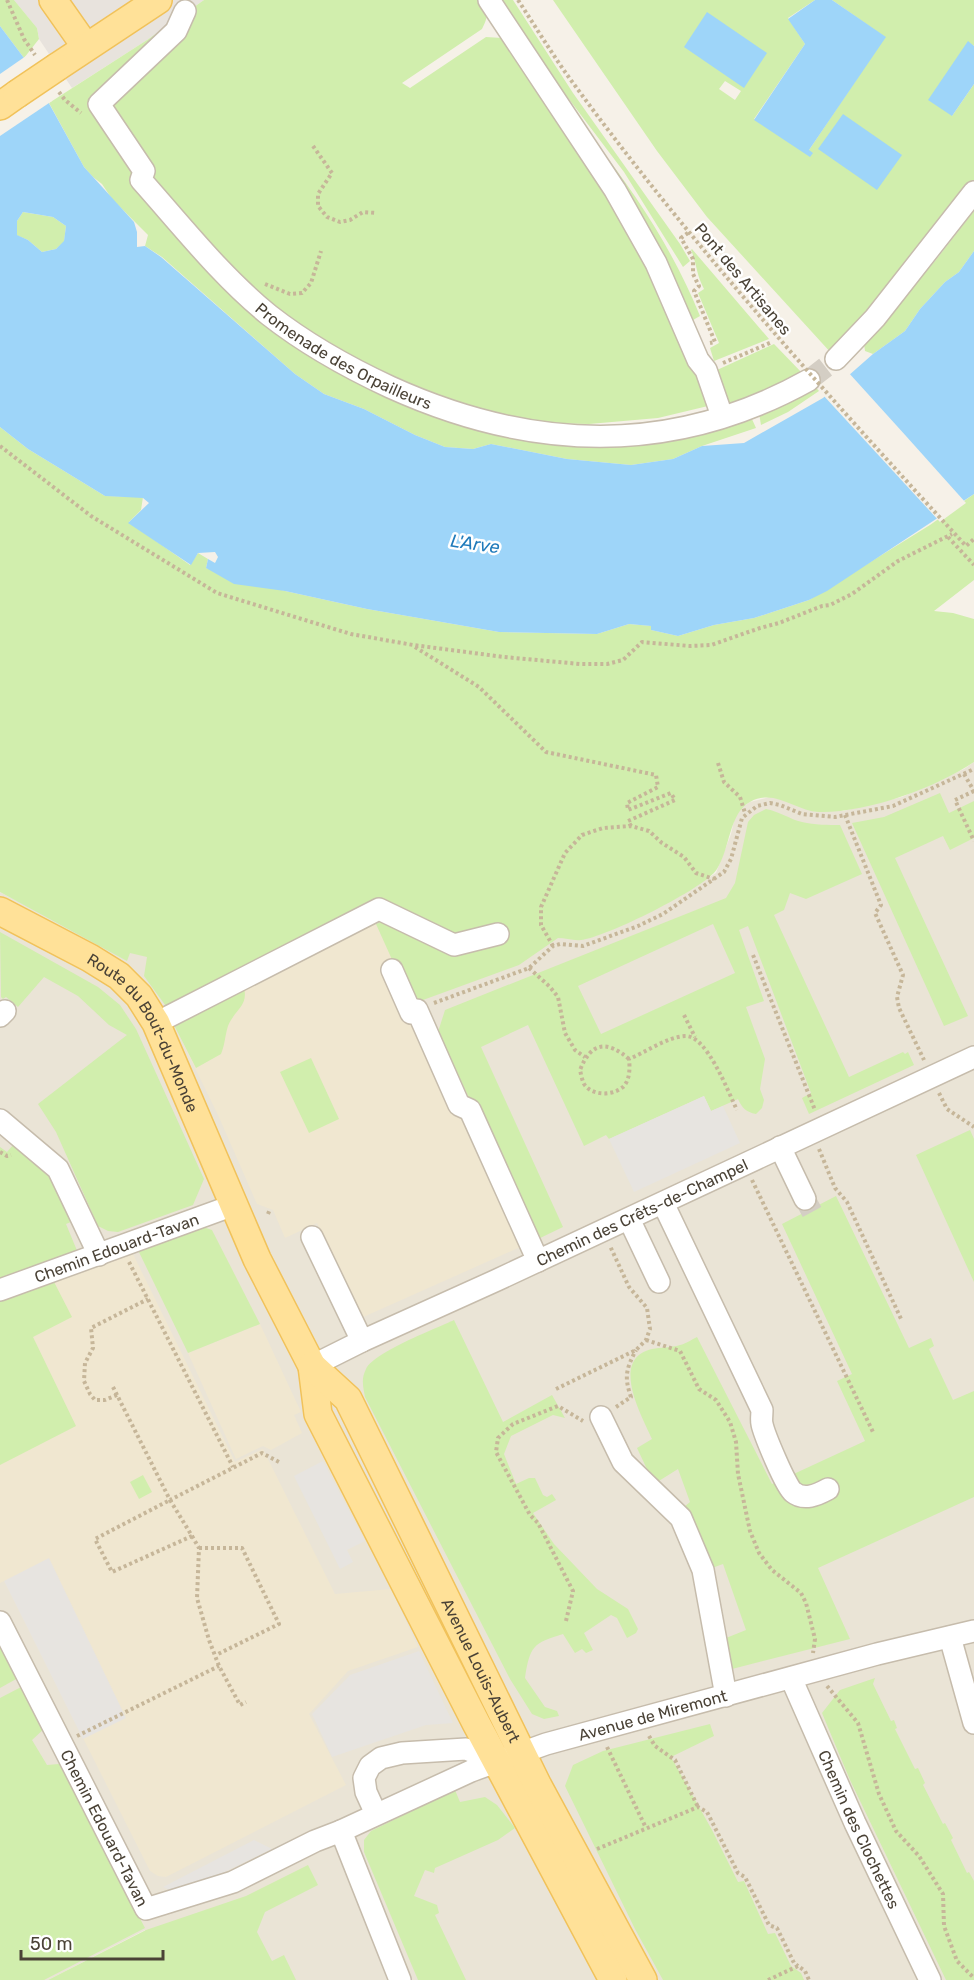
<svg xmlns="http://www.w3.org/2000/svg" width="974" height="1980" font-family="Rubik,sans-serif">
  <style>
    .residential { fill: #eae4d6 }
    .industrial { fill: #e8e3dd }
    .education { fill: #f0e7d0 }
    .green { fill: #d1eead; fill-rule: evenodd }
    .parking { fill: #e7e4e0 }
    .water { fill: #9ed5f9; fill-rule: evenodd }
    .pier { fill: #f6f1e8 }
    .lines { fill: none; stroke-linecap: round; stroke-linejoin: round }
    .minor-tunnel { stroke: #d4cec4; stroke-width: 21; stroke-dasharray: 21 10; stroke-linecap: butt }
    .minor-casing { stroke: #c6bcac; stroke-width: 24 }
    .major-casing { stroke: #f1c25a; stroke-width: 30 }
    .path { stroke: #c6b699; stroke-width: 4; stroke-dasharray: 3 3; stroke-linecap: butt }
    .minor { stroke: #fff; stroke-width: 21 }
    .major { stroke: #ffe198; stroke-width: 27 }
    .major-bridge-casing { stroke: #f1c25a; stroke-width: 30; stroke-linecap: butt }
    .path-bridge { stroke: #c6b699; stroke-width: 4; stroke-dasharray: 3 3; stroke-linecap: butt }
    .major-bridge { stroke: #ffe198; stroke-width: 27 }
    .labels { text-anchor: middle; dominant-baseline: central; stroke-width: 5; stroke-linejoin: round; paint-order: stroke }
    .street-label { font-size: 16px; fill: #4a4236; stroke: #fff }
    .water-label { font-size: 18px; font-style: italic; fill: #207bbb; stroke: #fff }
  </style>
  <rect width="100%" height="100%" fill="#f6f1e8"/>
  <polygon class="residential" points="974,762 974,1980 142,1980 145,1930 48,1980 0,1980 0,892 17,901 675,899 716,873 731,834 735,816 739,809 750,802 770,797 843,811 902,797 964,769"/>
  <polygon class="industrial" points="14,0 204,0 147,40 72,88 39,39 37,28"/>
  <g class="education">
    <polygon points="376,924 413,1003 422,999 536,1240 361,1318 317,1223 285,1238 273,1210 257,1204 218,1115 175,1027 176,1023"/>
    <polygon points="132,1252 235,1462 263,1449 335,1594 391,1589 418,1647 348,1671 309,1714 346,1785 166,1877 158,1876 150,1871 4,1581 0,1583 0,1296"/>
    <polygon points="260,1324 301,1412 294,1415 302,1433 271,1450 263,1446 236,1459 188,1353"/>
  </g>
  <g class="green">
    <polygon points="0,0 14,0 37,28 39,39 24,58 0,26"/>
    <path d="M 204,0 L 479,0 C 488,13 489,15 482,29 L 402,83 L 410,88 L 486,37 L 502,38 L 605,185 L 682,337 L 708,406 L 658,418 L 589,424 L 542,423 L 509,435 L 751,417 L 756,428 L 702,446 L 673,459 L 631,465 L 567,459 L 491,444 L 473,449 L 445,447 L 415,435 L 364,409 L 324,394 L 295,374 L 162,257 L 145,246 L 148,235 L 112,199 L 102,184 L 93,177 L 84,167 L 49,103 L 147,40 Z"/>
    <polygon points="500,0 513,0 573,93 680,244 690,261 683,267 624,172 500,8"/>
    <path d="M 553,0 L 815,0 L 788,18 L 805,44 L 754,119 L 809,150 L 885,37 L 832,0 L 974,0 L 974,46 L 968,42 L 952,116 L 974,84 L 974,180 L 859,327 L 832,354 L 707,217 L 657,151 ZM 725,81 L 741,91 L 735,100 L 719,89 Z"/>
    <path d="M 595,142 C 637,195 675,254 700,316 L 693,320 L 700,338 L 675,290 L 679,287 L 636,215 L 640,212 Z"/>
    <polygon points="974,211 974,251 959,272 945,282 920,309 905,331 873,354 865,351 864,344 935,261"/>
    <polygon points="23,212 53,217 66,226 64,242 56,249 42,252 28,240 16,235 17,221"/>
    <path d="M 692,249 L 769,339 L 714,361 L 710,348 L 719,343 L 698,293 L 704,289 C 696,274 697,264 691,250 Z"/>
    <polygon points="774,344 804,375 728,408 717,370"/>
    <polygon points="814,385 819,391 788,412 761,425 759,413"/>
    <path d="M 0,427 L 28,449 L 105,496 L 143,497 L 141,510 L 129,522 L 190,565 L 198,553 L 208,559 L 206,568 L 285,591 L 367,609 L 499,632 L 597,634 L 629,624 L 652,626 L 651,630 L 678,636 L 714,625 L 754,618 L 809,600 L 930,525 L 974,494 L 974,580 L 934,611 L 953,613 L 974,619 L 974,762 C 935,788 867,813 819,812 C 795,811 775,788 750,802 C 729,813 730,849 717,869 C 706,888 604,938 581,940 C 574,941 565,938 558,938 L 519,965 L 412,1004 L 376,924 L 386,919 L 382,902 L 168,1009 L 144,976 L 147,957 L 130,953 L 127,961 L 0,892 Z"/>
    <polygon points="940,793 949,813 974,801 974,838 950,850 943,836 895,858 968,1016 944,1026 852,823 884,817"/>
    <path d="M 766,809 C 781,812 789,819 802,822 C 815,825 828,825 840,825 L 862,874 L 806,899 L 790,893 L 784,910 L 774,915 L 849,1077 L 903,1052 L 905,1054 L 908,1052 L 914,1065 L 809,1114 L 802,1098 L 811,1093 L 748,926 L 739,930 L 764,1001 L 746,1007 L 765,1059 L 760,1089 L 764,1100 L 762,1108 L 756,1114 C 746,1112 742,1108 738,1099 L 711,1111 L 704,1096 L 609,1139 L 606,1135 L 584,1146 L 528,1025 L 481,1047 L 563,1227 L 536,1240 L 438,1032 L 445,1010 L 726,898 L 735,883 L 748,822 L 754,815 ZM 713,924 L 735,973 L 601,1034 L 578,986 Z"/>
    <polygon points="0,932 98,987 120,1005 136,1029 204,1179 193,1205 118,1232 108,1231 98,1226 56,1132 38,1104 127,1035 109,1025 78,996 44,977 18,1007 6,997 3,999 1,997"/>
    <path d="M 243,983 C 250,1007 236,1007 228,1026 C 225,1035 225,1045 221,1054 L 196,1068 L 175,1027 L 176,1023 Z"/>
    <polygon points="311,1058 339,1119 309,1133 280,1072"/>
    <polygon points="970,1130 974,1139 974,1282 916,1155"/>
    <polygon points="13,1145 51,1177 71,1222 66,1224 78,1253 0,1280 0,1147 7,1152"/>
    <path d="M 836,1196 L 909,1348 L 931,1338 L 934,1346 L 929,1349 L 953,1400 L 974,1391 L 974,1497 L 818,1568 L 850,1639 L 732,1669 L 726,1638 L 746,1630 L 723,1564 L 712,1568 L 684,1507 L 690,1502 L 678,1469 L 654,1484 L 637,1448 L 652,1439 C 642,1416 609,1359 652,1349 C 661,1347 671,1348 680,1345 C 686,1344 692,1339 697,1337 L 772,1484 L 865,1441 L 837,1381 L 852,1374 L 782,1224 Z"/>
    <polygon points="203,1227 212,1230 260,1324 188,1353 137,1248"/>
    <polygon points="52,1278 72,1317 33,1337 76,1426 0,1465 0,1300"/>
    <path d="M 454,1320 L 503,1422 L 552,1395 L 565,1418 L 553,1415 L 511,1436 L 504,1454 L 516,1484 L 529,1478 L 535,1478 L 543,1495 L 547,1497 L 552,1494 L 556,1500 L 533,1513 L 554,1544 L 597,1589 L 628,1609 L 638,1629 L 636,1633 L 627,1638 L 617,1618 L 611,1615 L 584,1633 L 593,1650 L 586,1653 L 582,1649 L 575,1653 L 563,1634 C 533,1643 530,1646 525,1678 L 545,1707 L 557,1711 L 559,1716 L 544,1719 L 532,1714 L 510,1679 L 365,1397 C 363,1386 361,1379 366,1369 C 374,1352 435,1329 454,1320 Z"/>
    <polygon points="143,1475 152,1492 139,1499 130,1482"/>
    <polygon points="0,1641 18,1678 0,1688"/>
    <polygon points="875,1678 873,1684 891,1721 894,1720 897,1728 895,1729 915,1769 918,1768 925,1783 923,1785 943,1824 945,1823 953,1838 951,1840 967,1873 969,1872 974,1881 974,1980 946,1980 850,1780 822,1713 840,1690"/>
    <polygon points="23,1686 45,1728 32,1740 47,1765 59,1764 145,1928 44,1980 0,1980 0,1698"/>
    <polygon points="710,1724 714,1736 671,1757 712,1830 738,1882 744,1881 768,1934 775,1933 791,1966 801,1973 804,1980 663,1980 635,1929 565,1786 573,1765 603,1751"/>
    <polygon points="455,1790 460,1802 485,1797 497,1805 515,1828 498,1840 435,1868 434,1873 425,1870 414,1896 437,1905 439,1913 435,1915 466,1980 418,1980 364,1852 364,1840 371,1831"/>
    <polygon points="308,1865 318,1885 265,1912 257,1932 272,1961 284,1955 296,1980 48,1980 146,1930 246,1896"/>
  </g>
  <g class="parking">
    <polygon points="704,1096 711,1111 723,1106 740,1143 634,1192 609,1139"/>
    <polygon points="323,1461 365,1541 347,1550 353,1562 340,1569 294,1476"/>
    <polygon points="49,1558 126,1718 83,1739 4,1581"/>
    <polygon points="419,1651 453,1723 426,1725 332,1757 312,1714 350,1675"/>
    <polygon points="254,1840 272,1849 179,1894 163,1887"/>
  </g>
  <g class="water">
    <polygon points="815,0 832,0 886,37 809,150 813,153 810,157 754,120 805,44 788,19"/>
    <polygon points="707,12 767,53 744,88 684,47"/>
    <path d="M 0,26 L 24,58 L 84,167 L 134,222 L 137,232 L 137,247 L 145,246 L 161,257 L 295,374 L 324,394 L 364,409 L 415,435 L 445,447 L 473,449 L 491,444 L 567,459 L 631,465 L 673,459 L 702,446 L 744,443 L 823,398 L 873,354 L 905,331 L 920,309 L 945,282 L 959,272 L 974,251 L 974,494 L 827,591 L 809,600 L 754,618 L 714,625 L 678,636 L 651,630 L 651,626 L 629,624 L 597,634 L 499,632 L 367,609 L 285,591 L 234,584 L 206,568 L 208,559 L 215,563 L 218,557 L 215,552 L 198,553 L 191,565 L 128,523 L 149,503 L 143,498 L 105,496 L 28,449 L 0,427 ZM 23,212 L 53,217 L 66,226 L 64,241 L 56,249 L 42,252 L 28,240 L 17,235 L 17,221 Z"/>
    <polygon points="968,41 974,46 974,84 952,116 928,100"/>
    <polygon points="843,114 902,155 877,190 818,149"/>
  </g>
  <g class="pier">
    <polygon points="26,56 52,101 0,136 0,74"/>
    <polygon points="848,372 906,436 966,503 940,522 823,395"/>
  </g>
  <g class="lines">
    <g class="minor-tunnel">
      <polyline points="809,380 836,359"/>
      <polyline points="805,1199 812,1212"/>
    </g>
    <defs>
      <g id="minor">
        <polyline points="489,0 615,190 656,263 698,360 706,370 722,416"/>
        <path id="s1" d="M 185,11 L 176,31 L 99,104 L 144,171 L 141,180 C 182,226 221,276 269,315 C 306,344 347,367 390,387 C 531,451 671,457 809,380"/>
        <polyline points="836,359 875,318 974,192"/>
        <polyline points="392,970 411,1013 417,1010 459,1105 470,1110 538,1261"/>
        <polyline points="0,1016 5,1011"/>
        <polyline points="156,1023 379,909 454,945 498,934"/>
        <polyline points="0,1120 58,1169 99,1255"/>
        <polyline points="780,1147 805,1199"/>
        <path d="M 663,1203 L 762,1410 C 762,1415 761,1420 762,1424 C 764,1434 786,1487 793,1492 C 804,1501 817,1495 828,1489"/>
        <polyline points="629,1219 659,1282"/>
        <polyline points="312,1237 362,1341"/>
        <path id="s2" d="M 0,1290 L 234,1205"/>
        <path id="s3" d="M 312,1366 L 362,1341 L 497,1280 L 974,1057"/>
        <polyline points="601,1417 623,1462 681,1518 703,1570 726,1696"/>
        <path id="s4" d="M 0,1622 L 146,1909 L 233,1882 L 315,1841 L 341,1831 L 471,1771 L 546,1744 L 877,1654 L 974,1631"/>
        <polyline points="950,1637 974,1723"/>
        <path id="s5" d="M 791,1678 L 855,1823 L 930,1980"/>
        <polyline points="376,1814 366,1792 364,1778 370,1766 381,1758 402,1753 466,1749 496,1761"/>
        <polyline points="341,1831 400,1980"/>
      </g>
      <g id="major">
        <polyline points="53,0 86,47"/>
        <polyline points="57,67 158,0"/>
        <polyline points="0,106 17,94"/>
        <path id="s6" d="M 0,911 L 90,958 L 119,976 L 139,996 L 156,1023 L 257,1259 L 312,1366 L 318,1414 L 476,1723 L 613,1980"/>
        <path id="s7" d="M 312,1366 L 348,1399 L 538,1786 L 643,1980"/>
      </g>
    </defs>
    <use href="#minor" class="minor-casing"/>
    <use href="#major" class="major-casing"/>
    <g class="path">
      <polyline points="7,0 24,39 35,55"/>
      <polyline points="59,92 65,100 81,113"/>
      <polyline points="313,146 332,173 318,194 318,206 327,217 340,222 350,220 363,212 376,213"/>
      <polyline points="688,233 681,238 693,259 693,274 699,286 694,291 715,342 710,343"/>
      <polyline points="265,284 290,294 302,293 311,283 321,251"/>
      <polyline points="723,363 772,342"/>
      <polyline points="0,446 91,516 217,593 318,624 351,634 413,645 504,657 580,664 607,664 623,660 642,642 690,646 711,645 760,628 779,623 822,606 830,605 852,594 898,561 952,534"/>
      <polyline points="948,537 974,565"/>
      <polyline points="415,647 479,687 546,752 656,775 658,787 627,803 628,810 671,793 675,800 628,821 631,826"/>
      <polyline points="718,763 724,782 740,797 745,813"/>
      <polyline points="964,774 974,791"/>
      <polyline points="974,791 955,800 974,841"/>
      <polyline points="845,815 881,905 875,913 903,975 897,997 899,1008 924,1060"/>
      <polyline points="553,946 541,925 541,907 565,853 582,835 603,828 631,826 649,831 662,843 684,857 696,873 714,879"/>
      <polyline points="753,955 815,1110"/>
      <polyline points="529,968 550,987 558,997 565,1033 575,1050 585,1057"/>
      <polyline points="434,1003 529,968 553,946 560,944 583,946 638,926 663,914 724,872 731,859 742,818 757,806 770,803 780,805 802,814 835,817 893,806 974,769"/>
      <polyline points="684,1015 695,1037"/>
      <path d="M 629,1059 C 607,1040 591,1042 580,1070 C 581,1074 582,1080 584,1084 C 592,1096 612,1096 623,1087 C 630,1080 630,1068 629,1059 C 646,1052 667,1037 685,1036 C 707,1035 728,1092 737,1110"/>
      <polyline points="939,1093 947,1109 974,1127"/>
      <polyline points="819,1149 835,1188 847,1202 902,1321"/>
      <polyline points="0,1152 7,1156 11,1155"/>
      <polyline points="752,1180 873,1432"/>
      <polyline points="268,1214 270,1209"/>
      <polyline points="129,1262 233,1467"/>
      <polyline points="646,1340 680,1351 699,1389 716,1400 730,1422 736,1442 738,1474 750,1531 759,1553 772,1570 801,1593 806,1603 815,1639 813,1653"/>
      <polyline points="113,1387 170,1500 262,1453 279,1462"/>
      <polyline points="556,1389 636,1350 646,1340 650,1329 647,1308 629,1287 610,1246"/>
      <polyline points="117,1395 105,1400 95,1400 90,1394 84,1381 85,1363 93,1348 91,1328 148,1299"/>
      <path d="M 616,1407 L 631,1397 C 624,1377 626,1369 636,1350"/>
      <polygon points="170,1500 192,1536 112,1572 95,1539"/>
      <polyline points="192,1536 199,1548 197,1598 209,1640 219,1666 240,1705 246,1702"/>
      <polyline points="199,1548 242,1548 279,1624 216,1655"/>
      <polyline points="566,1621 573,1591 538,1523 530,1515 496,1452 498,1438 513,1424 558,1406 583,1421"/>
      <polyline points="827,1686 858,1723 879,1794 896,1831 919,1856 943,1894 944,1926 957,1961 974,1978"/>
      <polyline points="77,1736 219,1666"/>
      <polyline points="649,1736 655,1746 675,1760 698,1807"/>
      <polyline points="607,1747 646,1828"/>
      <polyline points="597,1849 698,1807 707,1812 738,1873 745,1877 769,1925 777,1928 794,1963 798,1966"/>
      <polyline points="768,1980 798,1966 805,1971 809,1980"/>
    </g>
    <use href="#minor" class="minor"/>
    <use href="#major" class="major"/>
    <defs>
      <polyline id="major-bridge" points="17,94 57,67"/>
    </defs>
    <use href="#major-bridge" class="major-bridge-casing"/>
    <path class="path-bridge" d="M 518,0 C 537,29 555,59 576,87 C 695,249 830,398 966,546 L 974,539"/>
    <use href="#major-bridge" class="major-bridge"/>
  </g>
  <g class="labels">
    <g class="street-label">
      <text transform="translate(743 279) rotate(50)">Pont des Artisanes</text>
      <text stroke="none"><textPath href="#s1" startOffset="490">Promenade des Orpailleurs</textPath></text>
      <text stroke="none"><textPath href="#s6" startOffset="196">Route du Bout-du-Monde</textPath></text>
      <text stroke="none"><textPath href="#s3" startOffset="364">Chemin des Crêts-de-Champel</textPath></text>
      <text stroke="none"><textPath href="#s2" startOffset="124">Chemin Edouard-Tavan</textPath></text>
      <text stroke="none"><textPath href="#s7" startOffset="351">Avenue Louis-Aubert</textPath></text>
      <text stroke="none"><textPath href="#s4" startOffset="866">Avenue de Miremont</textPath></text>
      <text stroke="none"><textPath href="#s4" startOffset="231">Chemin Edouard-Tavan</textPath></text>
      <text stroke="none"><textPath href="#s5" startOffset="166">Chemin des Clochettes</textPath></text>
    </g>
    <g class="water-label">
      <text transform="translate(475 544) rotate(8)">L'Arve</text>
    </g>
  </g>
  <path d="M21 1950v9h142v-9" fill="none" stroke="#4a4236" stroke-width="3"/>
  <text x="30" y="1950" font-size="18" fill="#4a4236" stroke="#ffffff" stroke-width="4.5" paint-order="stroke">50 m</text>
</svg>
